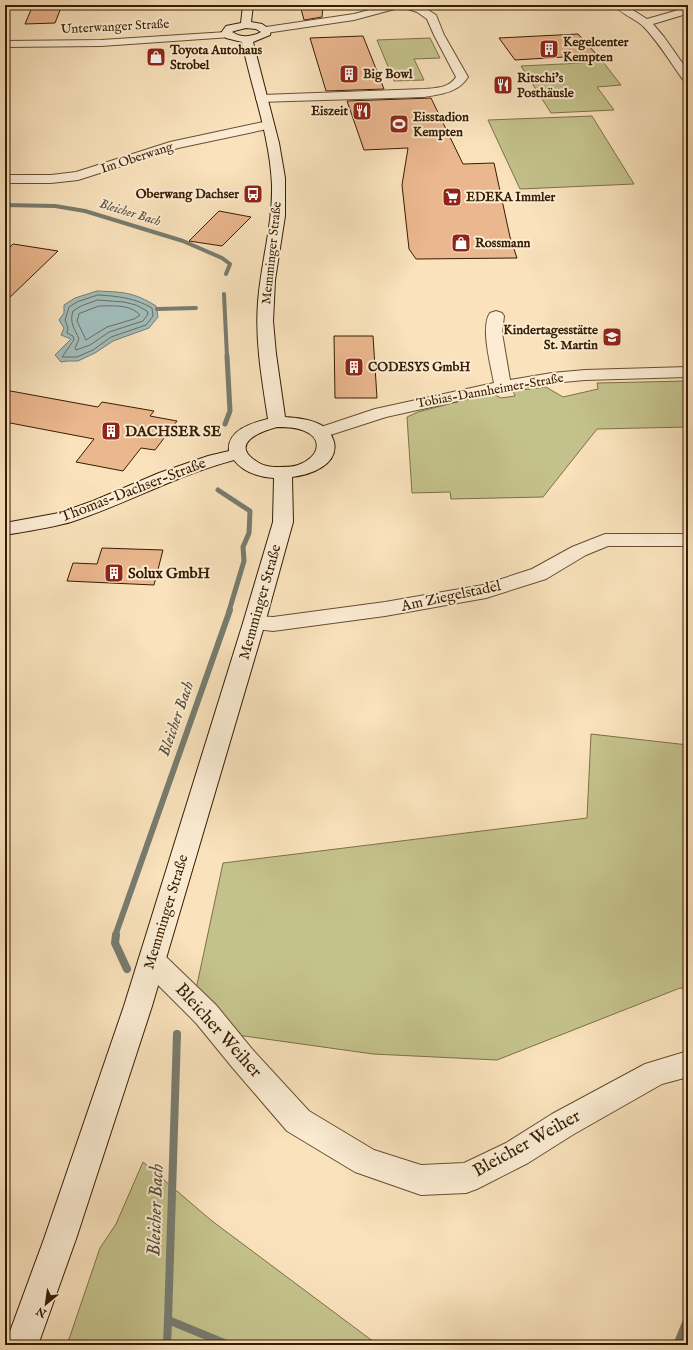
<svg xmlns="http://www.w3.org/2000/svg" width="693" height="1350" font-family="'IM FELL English',serif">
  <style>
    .green { fill: #c4c28c; stroke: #7e7047 }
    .water { fill: #a1bcba; stroke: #777c70 }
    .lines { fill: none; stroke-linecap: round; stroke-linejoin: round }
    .shore { stroke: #6c6c5e; stroke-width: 1 }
    .stream-far3 { stroke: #777c70; stroke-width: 4 }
    .stream-far2 { stroke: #777c70; stroke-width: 5 }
    .stream-far1 { stroke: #777c70; stroke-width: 6 }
    .stream { stroke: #777c70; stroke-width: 8 }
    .building { fill: #ebb78e; stroke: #371d02 }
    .street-casing { stroke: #684e30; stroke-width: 2 }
    .secondary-casing { stroke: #371d02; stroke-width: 2 }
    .street { fill: #fbecd3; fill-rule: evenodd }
    .secondary { fill: #fbecd3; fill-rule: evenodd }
    .labels { text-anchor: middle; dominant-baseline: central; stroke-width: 4; stroke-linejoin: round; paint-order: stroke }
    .far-street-label { font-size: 13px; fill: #371d02; stroke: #fbecd3 }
    .far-poi-label { font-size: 13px; font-weight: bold; fill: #371d02; stroke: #fbecd3; text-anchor: start }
    .far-water-label { font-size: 13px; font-style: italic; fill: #574d39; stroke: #fbecd3 }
    .poi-label { font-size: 15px; font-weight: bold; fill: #371d02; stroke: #fbecd3; text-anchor: start }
    .street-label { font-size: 15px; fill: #371d02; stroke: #fbecd3 }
    .water-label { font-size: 16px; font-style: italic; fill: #574d39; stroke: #fbecd3 }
    .near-street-label { font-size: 18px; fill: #371d02; stroke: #fbecd3 }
    .near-water-label { font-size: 19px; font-style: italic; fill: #574d39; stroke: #fbecd3 }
  </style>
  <rect width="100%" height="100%" fill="#f9e2bc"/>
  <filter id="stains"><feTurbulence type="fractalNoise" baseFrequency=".005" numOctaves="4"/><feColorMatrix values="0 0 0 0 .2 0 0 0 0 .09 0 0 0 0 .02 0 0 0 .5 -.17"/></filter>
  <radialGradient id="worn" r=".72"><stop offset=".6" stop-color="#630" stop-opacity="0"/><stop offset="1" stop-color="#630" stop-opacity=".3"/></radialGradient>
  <g class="green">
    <polygon points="430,38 440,58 414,59 424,80 394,81 377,40"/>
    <polygon points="603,62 621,85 597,87 614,110 551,113 521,66"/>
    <polygon points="592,116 634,184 520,189 488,120"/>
    <polygon points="688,381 688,427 597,429 543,497 451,499 450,492 412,493 407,417 418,412 468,399 495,395 501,398 515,396 513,391 546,387 563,397 598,389 597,383"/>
    <polygon points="591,734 688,745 688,989 680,988 497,1060 373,1054 237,1035 195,994 223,863 587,818"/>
    <polygon points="143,1162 212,1221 378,1345 67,1345 100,1248 116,1224"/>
  </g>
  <path class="water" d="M 97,291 C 122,292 134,292 156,306 L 158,317 L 149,328 L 113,341 L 95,353 L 78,361 L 67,361 L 61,362 L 55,355 L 71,339 L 61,335 L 64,328 L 59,320 L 64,313 L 64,305 L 75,298 Z"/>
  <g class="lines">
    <g class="shore">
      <path d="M 98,295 C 117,296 135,298 152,308 L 153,316 L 146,325 L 111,337 L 93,350 L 77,357 L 62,357 L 74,340 L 73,336 L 67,333 L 68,328 L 65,320 L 69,307 L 77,302 Z"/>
      <path d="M 98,300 L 124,302 L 136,305 L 147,311 L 148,314 L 143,321 L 109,332 L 90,345 L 76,350 L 75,348 L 79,339 C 75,329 69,323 73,311 L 81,306 Z"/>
      <path d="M 99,306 C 113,306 130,304 140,315 L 134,319 L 107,327 L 86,340 L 77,321 L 79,314 Z"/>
    </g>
    <g class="stream-far3">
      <polyline points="5,205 55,206 85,211 183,241 222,258 230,264 226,274"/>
      <polyline points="224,294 227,357"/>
      <polyline points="157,309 196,308"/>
    </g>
    <g class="stream-far2">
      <polyline points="225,424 230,411 227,356"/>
      <polyline points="218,490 250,511 249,533 243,547 244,561 229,611"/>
    </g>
    <polyline class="stream-far1" points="115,936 230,610"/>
    <g class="stream">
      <polyline points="116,935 115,943 127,969"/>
      <polyline points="177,1034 168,1320 229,1345"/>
      <polyline points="167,1345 168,1320"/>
      <polyline points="677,1345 688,1318"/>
    </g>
  </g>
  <g class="building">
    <polygon points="33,5 62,5 55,23 25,24"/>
    <polygon points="300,5 323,5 322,17 304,20"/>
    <polygon points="578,34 597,55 515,60 499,38"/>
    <polygon points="363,36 384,89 326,91 310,38"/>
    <polygon points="431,98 463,164 494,163 510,237 517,258 416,259 409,249 402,185 408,148 364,150 347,101"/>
    <polygon points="219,211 251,217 222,246 189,241"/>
    <polygon points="13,244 58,251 5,302 5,252"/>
    <polygon points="334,336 373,336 377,398 335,398"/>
    <polygon points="5,390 98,407 102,402 154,411 150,416 177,421 155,450 141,448 123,471 76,462 94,439 5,422"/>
    <polygon points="102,548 163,550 154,585 67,581 73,563 97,564"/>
  </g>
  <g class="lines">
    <defs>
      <g id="street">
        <path d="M 388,5 L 416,5 L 425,8 L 436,15 L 444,35 L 468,77 C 458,93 441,94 424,97 L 258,102 L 256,99 L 258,96 L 262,95 L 424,89 C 436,88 449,88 456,77 L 434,35 L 427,19 L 417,12 L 402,7 L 354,20 L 266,33 L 261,30 L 266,27 L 354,14 Z"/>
        <path d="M 614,5 L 625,5 L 647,19 L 675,11 L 683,5 L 688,5 L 688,11 L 683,15 L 653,24 L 664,37 L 688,71 L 688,82 L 684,81 C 671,63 659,43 644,27 C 635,18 622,15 614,5 Z"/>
        <polygon points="227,32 232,35 231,37 101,46 5,47 5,41 101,40"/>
        <polygon points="268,121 272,122 274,125 272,128 178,148 78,180 51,183 5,183 5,175 51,175 76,172 170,142"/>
        <path d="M 496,311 L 502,313 L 504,316 L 502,333 L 510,380 L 552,373 L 585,370 L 688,367 L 688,377 L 585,380 L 552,383 L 503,391 L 386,417 L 321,438 L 315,437 L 312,433 L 315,429 L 375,409 L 494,383 C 491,366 480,327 490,313 Z"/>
        <polygon points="605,534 688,534 688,546 608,546 586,555 546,579 486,598 385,616 273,631 247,628 243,623 247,618 254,616 273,617 385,602 483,585 532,569 572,547"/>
        <polygon points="152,949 162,953 216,1005 252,1049 309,1111 374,1150 421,1165 464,1163 506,1143 552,1114 645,1064 688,1051 688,1077 662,1084 574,1134 528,1163 477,1189 466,1193 421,1195 355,1172 287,1131 232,1067 196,1023 142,969 138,961 142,953"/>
      </g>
      <path id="secondary" d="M 243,5 L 253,5 L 251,22 L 262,24 L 271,30 L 270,35 L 253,42 L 279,143 L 285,178 L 285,216 L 275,280 L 273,321 L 276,354 L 285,417 C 297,418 310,419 321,425 C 327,428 332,435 334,442 C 339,465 310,475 292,477 L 293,522 L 265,623 L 152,1006 L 76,1239 L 38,1345 L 5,1345 L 44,1239 L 124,1006 L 243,623 L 273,522 L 274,478 C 259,477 243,472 234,460 C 177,475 126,504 71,522 C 50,528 27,531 5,535 L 5,523 L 59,513 L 93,501 L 159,473 L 208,456 L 229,451 C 227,430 252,423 268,419 C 262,380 255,341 258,302 C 261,262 273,225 272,185 C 270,136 252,90 242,42 L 226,38 L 221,33 L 226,26 L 241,23 ZM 246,28 L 256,29 L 261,32 C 252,37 241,38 232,32 L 234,31 ZM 277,427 C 285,427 294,427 302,430 C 325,438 319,458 298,465 C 293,467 286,467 280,467 C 273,467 266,467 259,463 C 228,445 258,432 277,427 Z"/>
    </defs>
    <use href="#street" class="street-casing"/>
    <use href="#secondary" class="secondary-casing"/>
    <use href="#street" class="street"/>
    <use href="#secondary" class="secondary"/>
  </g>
  <defs>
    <symbol id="building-square" viewBox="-11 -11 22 22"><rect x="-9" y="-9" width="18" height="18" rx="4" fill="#8f2418" stroke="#fbecd3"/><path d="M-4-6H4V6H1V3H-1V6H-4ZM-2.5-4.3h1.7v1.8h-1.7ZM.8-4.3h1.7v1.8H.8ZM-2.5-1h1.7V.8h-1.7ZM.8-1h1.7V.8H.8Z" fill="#fff"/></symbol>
    <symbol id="shop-square" viewBox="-11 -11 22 22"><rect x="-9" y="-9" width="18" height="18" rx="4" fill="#8f2418" stroke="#fbecd3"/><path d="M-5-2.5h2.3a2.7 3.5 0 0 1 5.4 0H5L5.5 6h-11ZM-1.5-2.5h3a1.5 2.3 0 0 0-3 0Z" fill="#fff"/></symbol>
    <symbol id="restaurant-square" viewBox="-11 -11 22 22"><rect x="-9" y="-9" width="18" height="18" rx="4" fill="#8f2418" stroke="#fbecd3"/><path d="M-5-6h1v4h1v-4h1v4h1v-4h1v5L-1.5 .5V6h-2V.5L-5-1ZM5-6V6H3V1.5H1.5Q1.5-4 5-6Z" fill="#fff"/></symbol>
    <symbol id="stadium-square" viewBox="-11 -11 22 22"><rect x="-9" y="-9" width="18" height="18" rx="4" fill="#8f2418" stroke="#fbecd3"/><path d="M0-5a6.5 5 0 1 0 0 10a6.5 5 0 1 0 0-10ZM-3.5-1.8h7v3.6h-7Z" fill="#fff"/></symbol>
    <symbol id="bus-square" viewBox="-11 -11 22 22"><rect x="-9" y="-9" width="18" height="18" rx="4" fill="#8f2418" stroke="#fbecd3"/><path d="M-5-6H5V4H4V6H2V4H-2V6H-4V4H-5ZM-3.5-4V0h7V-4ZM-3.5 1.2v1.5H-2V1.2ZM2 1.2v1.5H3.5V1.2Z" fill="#fff"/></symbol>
    <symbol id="supermarket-square" viewBox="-11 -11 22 22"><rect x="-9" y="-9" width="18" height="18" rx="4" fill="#8f2418" stroke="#fbecd3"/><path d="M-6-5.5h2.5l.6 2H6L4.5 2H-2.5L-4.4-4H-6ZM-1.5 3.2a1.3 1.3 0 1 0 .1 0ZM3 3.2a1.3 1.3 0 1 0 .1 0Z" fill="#fff"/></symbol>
    <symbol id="school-square" viewBox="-11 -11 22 22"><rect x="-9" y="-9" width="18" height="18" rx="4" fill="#8f2418" stroke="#fbecd3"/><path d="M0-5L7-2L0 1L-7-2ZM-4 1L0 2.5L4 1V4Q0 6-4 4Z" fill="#fff"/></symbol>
  </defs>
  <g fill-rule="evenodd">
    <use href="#building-square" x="538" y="38" width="22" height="22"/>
    <use href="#shop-square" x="145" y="46" width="22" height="22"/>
    <use href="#building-square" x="338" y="63" width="22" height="22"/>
    <use href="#restaurant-square" x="492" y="74" width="22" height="22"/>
    <use href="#restaurant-square" x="351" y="100" width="22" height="22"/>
    <use href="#stadium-square" x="388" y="113" width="22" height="22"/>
    <use href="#bus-square" x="242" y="183" width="22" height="22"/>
    <use href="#supermarket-square" x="441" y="186" width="22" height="22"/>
    <use href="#shop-square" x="450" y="232" width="22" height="22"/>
    <use href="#school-square" x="601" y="326" width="22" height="22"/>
    <use href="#building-square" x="343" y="356" width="22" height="22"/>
    <use href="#building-square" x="100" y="420" width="22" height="22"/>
    <use href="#building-square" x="103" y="562" width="22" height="22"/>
  </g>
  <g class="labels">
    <g class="far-street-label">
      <text transform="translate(115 27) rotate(-3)">Unterwanger Straße</text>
      <text transform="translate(137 158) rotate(-18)">Im Oberwang</text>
      <text transform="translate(272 253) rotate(-84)">Memminger Straße</text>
      <text transform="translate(490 391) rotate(-10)">Tobias-Dannheimer-Straße</text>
    </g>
    <g class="far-poi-label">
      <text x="563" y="42">Kegelcenter<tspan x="563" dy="15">Kempten</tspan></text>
      <text x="170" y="50">Toyota Autohaus<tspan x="170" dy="15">Strobel</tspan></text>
      <text x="363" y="74">Big Bowl</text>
      <text x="517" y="78">Ritschi's<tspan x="517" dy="15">Posthäusle</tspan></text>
      <text x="348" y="111" text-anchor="end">Eiszeit</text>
      <text x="413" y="117">Eisstadion<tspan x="413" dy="15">Kempten</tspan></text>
      <text x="239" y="194" text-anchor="end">Oberwang Dachser</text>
      <text x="466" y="197">EDEKA Immler</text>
      <text x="475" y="243">Rossmann</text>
      <text x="598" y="330" text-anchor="end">Kindertagesstätte<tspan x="598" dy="15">St. Martin</tspan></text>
      <text x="368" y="367">CODESYS GmbH</text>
    </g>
    <g class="far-water-label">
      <text transform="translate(130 213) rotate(17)">Bleicher Bach</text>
    </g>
    <g class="poi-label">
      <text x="125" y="431">DACHSER SE</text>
      <text x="128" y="573">Solux GmbH</text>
    </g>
    <g class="street-label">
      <text transform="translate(133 490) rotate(-21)">Thomas-Dachser-Straße</text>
      <text transform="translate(451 596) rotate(-12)">Am Ziegelstadel</text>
      <text transform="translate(260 602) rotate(-74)">Memminger Straße</text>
      <text transform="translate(166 912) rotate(-73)">Memminger Straße</text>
    </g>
    <g class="water-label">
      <text transform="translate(177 719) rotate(-71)">Bleicher Bach</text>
    </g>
    <g class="near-street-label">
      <text transform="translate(218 1031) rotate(48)">Bleicher Weiher</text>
      <text transform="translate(527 1144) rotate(-29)">Bleicher Weiher</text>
    </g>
    <g class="near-water-label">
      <text transform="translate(156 1210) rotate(-88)">Bleicher Bach</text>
    </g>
  </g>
  <rect width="693" height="1350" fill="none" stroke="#f9e2bc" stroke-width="20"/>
  <rect x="6" y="6" width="681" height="1338" fill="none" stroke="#371d02" stroke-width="2"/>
  <rect x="10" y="10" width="673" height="1330" fill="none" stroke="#371d02"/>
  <g transform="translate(46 1304) rotate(209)" stroke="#fbecd3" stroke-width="3" paint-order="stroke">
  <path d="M0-3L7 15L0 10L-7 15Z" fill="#371d02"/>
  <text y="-6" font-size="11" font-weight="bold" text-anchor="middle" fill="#371d02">N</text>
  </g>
  <rect width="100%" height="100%" filter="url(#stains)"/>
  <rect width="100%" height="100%" fill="url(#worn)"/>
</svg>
